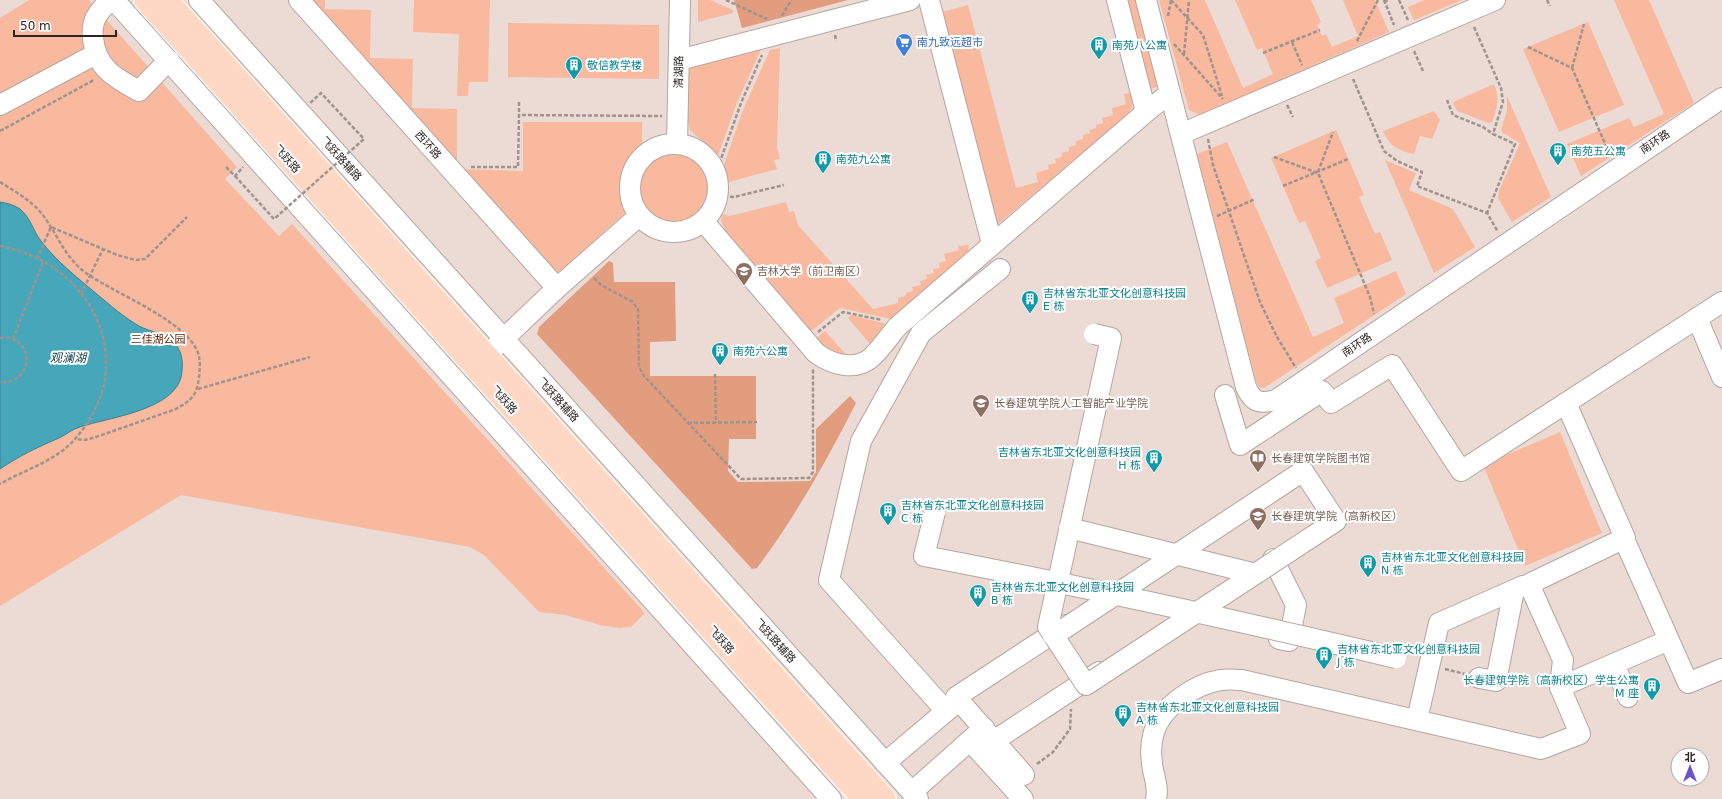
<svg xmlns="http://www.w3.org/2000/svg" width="1722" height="799" font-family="'DejaVu Sans','Noto Sans SC',sans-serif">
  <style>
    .green { fill: #f8b99f }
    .forest { fill: #e29c7e }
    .water { fill: #46a7ba; stroke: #3e808c }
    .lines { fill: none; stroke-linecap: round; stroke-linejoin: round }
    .minor-casing { stroke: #b5a59f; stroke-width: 22 }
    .major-casing { stroke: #fff; stroke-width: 24 }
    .path { stroke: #9f938e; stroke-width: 2.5; stroke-dasharray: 4 2; stroke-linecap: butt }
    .minor { stroke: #fff; stroke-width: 20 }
    .major { stroke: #fed7c5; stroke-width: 22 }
    .minor-bridge-casing { stroke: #b5a59f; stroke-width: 22; stroke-linecap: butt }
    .path-bridge { stroke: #9f938e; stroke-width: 2.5; stroke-dasharray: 4 2; stroke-linecap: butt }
    .minor-bridge { stroke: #fff; stroke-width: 20 }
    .labels { text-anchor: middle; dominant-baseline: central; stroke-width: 4; stroke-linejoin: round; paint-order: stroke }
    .shop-label { font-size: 11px; fill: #366cbe; stroke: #fff; text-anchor: start }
    .culture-label { font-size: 11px; fill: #0d838f; stroke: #fff; text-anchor: start }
    .street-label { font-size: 11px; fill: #2a2422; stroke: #fff }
    .education-label { font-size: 11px; fill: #785e54; stroke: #fff; text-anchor: start }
    .park-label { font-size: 11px; fill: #652605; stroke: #fff }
    .water-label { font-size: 12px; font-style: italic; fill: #16424a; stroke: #fff }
  </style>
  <rect width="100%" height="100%" fill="#ebdbd4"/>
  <g class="green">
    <polygon points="29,0 89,0 237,167 225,179 279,236 292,224 645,613 631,627 619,628 604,626 565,615 539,612 484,555 470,547 181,495 0,606 0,18"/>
    <polygon points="309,0 325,0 325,9 371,10 370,58 413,59 412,108 457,109 457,162"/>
    <polygon points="414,0 490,0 488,82 469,82 468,96 457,96 459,34 413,32"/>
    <polygon points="698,0 710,0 733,10 733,13 698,22"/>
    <polygon points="1123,0 1138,0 1159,86 1151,89 1146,88"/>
    <polygon points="1159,0 1205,0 1243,88 1273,74 1262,48 1257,50 1235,0 1311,0 1321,22 1317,25 1322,36 1326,34 1332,47 1358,36 1343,0 1375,0 1389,32 1200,115 1189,110"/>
    <polygon points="1425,0 1462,0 1414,20 1408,7"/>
    <polygon points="1614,0 1649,0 1694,103 1581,176 1567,144 1629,118 1634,127 1664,114"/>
    <path d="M 968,5 L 1016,188 L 1038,182 L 1036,173 L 1049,169 L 1048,165 L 1056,163 L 1055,159 L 1062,157 L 1062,153 L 1069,151 L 1069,147 L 1076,145 L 1076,141 L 1083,139 L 1083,135 L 1090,133 L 1089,130 L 1096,128 L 1096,125 L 1103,123 L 1102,118 L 1113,115 L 1112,108 L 1126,104 L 1124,94 L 1131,93 C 1134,103 1133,109 1125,117 L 997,225 L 994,221 L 939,13 Z"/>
    <polygon points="1588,22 1624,105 1559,132 1523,49"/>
    <polygon points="508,23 659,25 659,79 508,77"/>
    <polygon points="763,45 736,105 718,156 690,130 688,121 689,69 690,63"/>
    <polygon points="780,48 777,147 780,159 774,160 777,169 729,182 724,165 743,110 770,50"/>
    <path d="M 1494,84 C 1500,98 1497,108 1492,122 L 1489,123 L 1457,111 L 1453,102 Z"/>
    <polygon points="1507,96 1551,197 1512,222 1498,198 1499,191 1520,143 1503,133 1501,130 1507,110"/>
    <path d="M 1434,111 L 1440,120 L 1432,139 L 1420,136 L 1414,154 C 1398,151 1390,146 1383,131 Z"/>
    <path d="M 523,122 L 642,122 L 642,146 C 630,158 621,172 623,190 C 624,197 627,204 626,212 L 556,275 L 460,169 L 523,171 Z"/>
    <polygon points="1336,130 1364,195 1359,197 1375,234 1380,232 1392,260 1327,288 1315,261 1321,258 1305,221 1299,223 1271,158"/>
    <polygon points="1227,142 1313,337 1344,323 1334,298 1396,271 1406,294 1264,388 1259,387 1256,381 1197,154"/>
    <circle cx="675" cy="188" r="35"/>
    <polygon points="1385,160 1416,173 1409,190 1453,209 1475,247 1434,273"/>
    <polygon points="786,202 789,212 794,211 798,225 873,309 898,303 898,298 906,296 906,293 913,291 912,287 921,285 920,281 927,279 926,275 934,273 933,269 940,268 939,263 946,261 944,254 959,250 958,246 969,245 968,251 891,319 840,308 810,332 726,232 721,221 722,214 729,216"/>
    <polygon points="851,315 887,324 871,345 848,318"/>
    <polygon points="825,331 826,332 850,359 829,353 815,339"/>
    <polygon points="1560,432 1602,533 1525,566 1483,465"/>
  </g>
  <g class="forest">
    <polygon points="734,0 848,0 742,28"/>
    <path d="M 609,261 L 613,263 L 614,282 L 675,282 L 676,341 L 650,342 L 650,376 L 756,376 L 756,439 L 729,439 L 728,471 L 738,482 L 810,481 L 816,472 L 816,429 L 850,396 L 856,403 C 827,460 796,516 757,568 L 752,569 L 537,334 L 539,327 Z"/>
  </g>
  <path class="water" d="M 0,202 C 7,203 14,205 20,209 C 31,218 33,231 41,241 C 57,262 79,279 98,295 C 111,306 125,318 139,326 C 152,333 166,332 176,345 C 182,353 183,361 182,371 C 180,410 109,417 80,427 C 72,429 66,435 59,438 C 38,447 19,456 0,469 Z"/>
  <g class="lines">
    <defs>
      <g id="minor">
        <path d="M 110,0 C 106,5 101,9 98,14 C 93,21 92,30 93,38 C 96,68 115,78 139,91 L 169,60"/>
        <polyline points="114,0 831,799"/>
        <polyline points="199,0 918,799"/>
        <polyline points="299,0 557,288"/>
        <polyline points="929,0 992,244"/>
        <polyline points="1117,0 1146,112"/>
        <path d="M 1146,0 L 1246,387 C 1253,403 1260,404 1276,400 L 1722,98"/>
        <polyline points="679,60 910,0"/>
        <polyline points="0,105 96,54"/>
        <polyline points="1181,134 1495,0"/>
        <circle cx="674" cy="188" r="44"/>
        <polyline points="677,144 680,0"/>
        <path d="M 704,222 L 816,353 C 832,365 857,372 873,356 C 882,347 889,337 897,327 L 1146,112 L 1170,93"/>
        <polyline points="1697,318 1722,377"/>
        <polyline points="494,348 557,288 639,216"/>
        <polyline points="1225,395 1240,445 1322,391 1331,403 1392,365 1461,471 1722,302"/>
        <polyline points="1624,539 1688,683 1722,669"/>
        <polyline points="1273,559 1296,605 1289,641 1279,639"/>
        <polyline points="1614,664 1628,697"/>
        <polyline points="1479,678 1496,681 1514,590 1523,586"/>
        <polyline points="1560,687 1669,640"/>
        <polyline points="946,711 829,580 861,441 921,333 1000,269"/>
        <polyline points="1417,720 1439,623 1514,590"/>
        <polyline points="995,740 1099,672"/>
        <polyline points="970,741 1023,799"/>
        <polyline points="885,763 957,702"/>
        <polyline points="1024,775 956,697 1066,625"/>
        <polyline points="912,792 984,728"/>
        <path d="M 1156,799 C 1159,786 1153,776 1152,763 C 1151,755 1151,743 1153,736 C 1159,708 1194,684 1221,680 C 1228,679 1235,680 1242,680 L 1541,749 L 1580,734 L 1560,687 L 1563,660 L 1529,584 L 1625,538 L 1566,403"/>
      </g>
      <g id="major">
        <polyline points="145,0 863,799"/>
        <polyline points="167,0 885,799"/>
      </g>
    </defs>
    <use href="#minor" class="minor-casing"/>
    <use href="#major" class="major-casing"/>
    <g class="path">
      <polyline points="726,0 767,19"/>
      <polyline points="1171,0 1203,35 1222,96"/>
      <polyline points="1384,0 1394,25"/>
      <polyline points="1399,0 1408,20"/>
      <polyline points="1547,0 1550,6"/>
      <polyline points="1384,2 1388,0"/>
      <polyline points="782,16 791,0"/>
      <polyline points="1168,16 1171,0"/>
      <polyline points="1474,27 1501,88 1503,102 1493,134 1515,144 1487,213"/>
      <polyline points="835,35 836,41"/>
      <polyline points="1357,41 1378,0"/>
      <polyline points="1292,42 1302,65"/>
      <polyline points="1174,44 1223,99"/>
      <polyline points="1528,47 1572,68 1610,155"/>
      <polyline points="1414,51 1423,71"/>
      <polyline points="1263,53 1320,30"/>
      <polyline points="1184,54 1189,0"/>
      <polyline points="1572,68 1584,24"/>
      <polyline points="1353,79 1384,151 1397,161 1422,172 1417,186 1487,213 1498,232"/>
      <polyline points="1447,100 1453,115 1483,127 1493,134"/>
      <polyline points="519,102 519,115"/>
      <polyline points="1287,105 1293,117"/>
      <polyline points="0,131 94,80"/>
      <polyline points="1208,139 1213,165 1260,302 1277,337 1296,368"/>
      <polyline points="648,141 649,152"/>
      <polyline points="1274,157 1318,173 1370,297 1374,314"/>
      <polyline points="226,167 235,176 243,167"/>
      <polyline points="471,167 518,167 519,115 662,116"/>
      <polyline points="714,167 721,159 741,103 762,55"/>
      <polyline points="1318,172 1333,132"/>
      <path d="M 0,182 C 16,192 34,202 45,218 C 57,235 64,254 81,269 C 108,292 190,320 199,356 C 200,362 200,370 199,377 C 197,395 192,400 176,409 L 96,437 L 85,440 L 76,439"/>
      <polyline points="1283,186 1348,159"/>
      <polyline points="718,196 734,197 784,185"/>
      <polyline points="1217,216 1255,199"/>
      <path d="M 0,246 C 93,263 142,364 75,439 C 56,461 24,470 0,484"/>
      <polyline points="37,259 51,227 117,255 136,260 145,259 187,217"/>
      <polyline points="594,278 601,285 633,302 638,310 639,367 644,376 741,479 809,478 813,472 813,369"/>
      <polyline points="81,294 103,249"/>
      <polyline points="818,332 843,312 882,320"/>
      <path d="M 0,338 C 35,334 36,384 0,382"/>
      <polyline points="13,339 43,262"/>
      <polyline points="715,374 716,423"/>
      <polyline points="198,389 310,357"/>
      <polyline points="688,423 757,422"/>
      <polyline points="1445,669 1465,674"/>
      <polyline points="1037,764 1053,752 1070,729 1071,709"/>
    </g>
    <use href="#minor" class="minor"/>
    <use href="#major" class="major"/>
    <defs>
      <g id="minor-bridge">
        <path d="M 935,512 L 924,556 C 1082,586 1239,621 1396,658"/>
        <polyline points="1069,528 1252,573"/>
        <polyline points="1053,636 1303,471 1336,521 1086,685 1048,627 1111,338 1094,334"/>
      </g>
    </defs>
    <use href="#minor-bridge" class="minor-bridge-casing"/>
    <polyline class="path-bridge" points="235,176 274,219 364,139 321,93 309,104"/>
    <use href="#minor-bridge" class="minor-bridge"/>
  </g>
  <defs>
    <symbol id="supermarket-pin" viewBox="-11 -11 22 30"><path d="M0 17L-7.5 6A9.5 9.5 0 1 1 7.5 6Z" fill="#3f7fe0" stroke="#fff"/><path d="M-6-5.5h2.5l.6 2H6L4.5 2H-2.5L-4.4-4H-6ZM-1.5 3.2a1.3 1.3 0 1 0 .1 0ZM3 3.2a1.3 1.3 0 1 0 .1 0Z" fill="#fff"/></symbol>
    <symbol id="building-pin" viewBox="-11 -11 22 30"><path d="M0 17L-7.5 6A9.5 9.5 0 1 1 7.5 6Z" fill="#0f9aa8" stroke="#fff"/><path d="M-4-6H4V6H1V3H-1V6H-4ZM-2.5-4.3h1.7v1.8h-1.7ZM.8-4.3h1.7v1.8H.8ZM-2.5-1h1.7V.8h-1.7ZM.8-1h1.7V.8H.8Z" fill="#fff"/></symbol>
    <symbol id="university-pin" viewBox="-11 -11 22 30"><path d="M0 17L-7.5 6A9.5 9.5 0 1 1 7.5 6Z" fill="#8d6e63" stroke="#fff"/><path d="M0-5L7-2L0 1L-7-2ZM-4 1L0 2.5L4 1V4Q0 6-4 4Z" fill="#fff"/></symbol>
    <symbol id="library-pin" viewBox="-11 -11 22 30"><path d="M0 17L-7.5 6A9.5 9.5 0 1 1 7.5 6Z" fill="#8d6e63" stroke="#fff"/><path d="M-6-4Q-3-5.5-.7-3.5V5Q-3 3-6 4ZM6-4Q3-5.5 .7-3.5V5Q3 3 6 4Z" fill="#fff"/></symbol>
  </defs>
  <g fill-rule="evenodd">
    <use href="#supermarket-pin" x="894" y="32" width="20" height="27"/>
    <use href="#building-pin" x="1089" y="35" width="20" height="27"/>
    <use href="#building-pin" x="564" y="55" width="20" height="27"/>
    <use href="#building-pin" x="1548" y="141" width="20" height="27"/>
    <use href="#building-pin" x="813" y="149" width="20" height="27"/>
    <use href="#university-pin" x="734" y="261" width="20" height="27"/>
    <use href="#building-pin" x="1020" y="289" width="20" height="27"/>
    <use href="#building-pin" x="710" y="341" width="20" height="27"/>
    <use href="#university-pin" x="971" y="393" width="20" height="27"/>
    <use href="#building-pin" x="1144" y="448" width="20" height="27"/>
    <use href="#library-pin" x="1248" y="448" width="20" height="27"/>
    <use href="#building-pin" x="878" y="501" width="20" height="27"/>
    <use href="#university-pin" x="1248" y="506" width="20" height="27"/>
    <use href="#building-pin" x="1358" y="553" width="20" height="27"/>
    <use href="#building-pin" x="968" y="583" width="20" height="27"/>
    <use href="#building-pin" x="1314" y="645" width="20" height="27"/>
    <use href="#building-pin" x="1642" y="676" width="20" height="27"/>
    <use href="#building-pin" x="1113" y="703" width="20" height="27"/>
  </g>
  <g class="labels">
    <g class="shop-label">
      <text x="917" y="42">南九致远超市</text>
    </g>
    <g class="culture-label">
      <text x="1112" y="45">南苑八公寓</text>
      <text x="587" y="65">敬信教学楼</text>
      <text x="1571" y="151">南苑五公寓</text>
      <text x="836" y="159">南苑九公寓</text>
      <text x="1043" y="293">吉林省东北亚文化创意科技园<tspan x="1043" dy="13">E 栋</tspan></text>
      <text x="733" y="351">南苑六公寓</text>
      <text x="1141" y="452" text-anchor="end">吉林省东北亚文化创意科技园<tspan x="1141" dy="13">H 栋</tspan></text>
      <text x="901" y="505">吉林省东北亚文化创意科技园<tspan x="901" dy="13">C 栋</tspan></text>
      <text x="1381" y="557">吉林省东北亚文化创意科技园<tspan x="1381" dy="13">N 栋</tspan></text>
      <text x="991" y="587">吉林省东北亚文化创意科技园<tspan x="991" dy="13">B 栋</tspan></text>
      <text x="1337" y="649">吉林省东北亚文化创意科技园<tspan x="1337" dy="13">J 栋</tspan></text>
      <text x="1639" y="680" text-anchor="end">长春建筑学院（高新校区）学生公寓<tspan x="1639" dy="13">M 座</tspan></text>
      <text x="1136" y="707">吉林省东北亚文化创意科技园<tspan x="1136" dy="13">A 栋</tspan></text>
    </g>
    <g class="street-label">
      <text transform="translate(679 72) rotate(-89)">清湖路</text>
      <text transform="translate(1655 142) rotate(-34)">南环路</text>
      <text transform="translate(428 145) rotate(48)">西环路</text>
      <text transform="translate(287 159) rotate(48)">飞跃路</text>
      <text transform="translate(341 159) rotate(48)">飞跃路辅路</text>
      <text transform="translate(1357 345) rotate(-34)">南环路</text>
      <text transform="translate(504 400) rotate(48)">飞跃路</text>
      <text transform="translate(558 400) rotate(48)">飞跃路辅路</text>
      <text transform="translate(721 640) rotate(48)">飞跃路</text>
      <text transform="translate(775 641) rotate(48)">飞跃路辅路</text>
    </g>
    <g class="education-label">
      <text x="757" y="271">吉林大学（前卫南区）</text>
      <text x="994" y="403">长春建筑学院人工智能产业学院</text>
      <text x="1271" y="458">长春建筑学院图书馆</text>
      <text x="1271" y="516">长春建筑学院（高新校区）</text>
    </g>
    <g class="park-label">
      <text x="158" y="339">三佳湖公园</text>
    </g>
    <g class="water-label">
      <text x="68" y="358">观澜湖</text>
    </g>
  </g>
  <g transform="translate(1690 767)"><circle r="19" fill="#ffffff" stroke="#aaa7a7"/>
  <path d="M0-3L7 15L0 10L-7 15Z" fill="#6d52cc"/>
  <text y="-6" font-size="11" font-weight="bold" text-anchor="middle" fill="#2a2422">北</text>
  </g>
  <path d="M14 30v6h102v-6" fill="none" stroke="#2a2422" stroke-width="2"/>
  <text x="20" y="30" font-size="12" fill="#2a2422" stroke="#ffffff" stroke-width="3" paint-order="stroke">50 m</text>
</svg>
